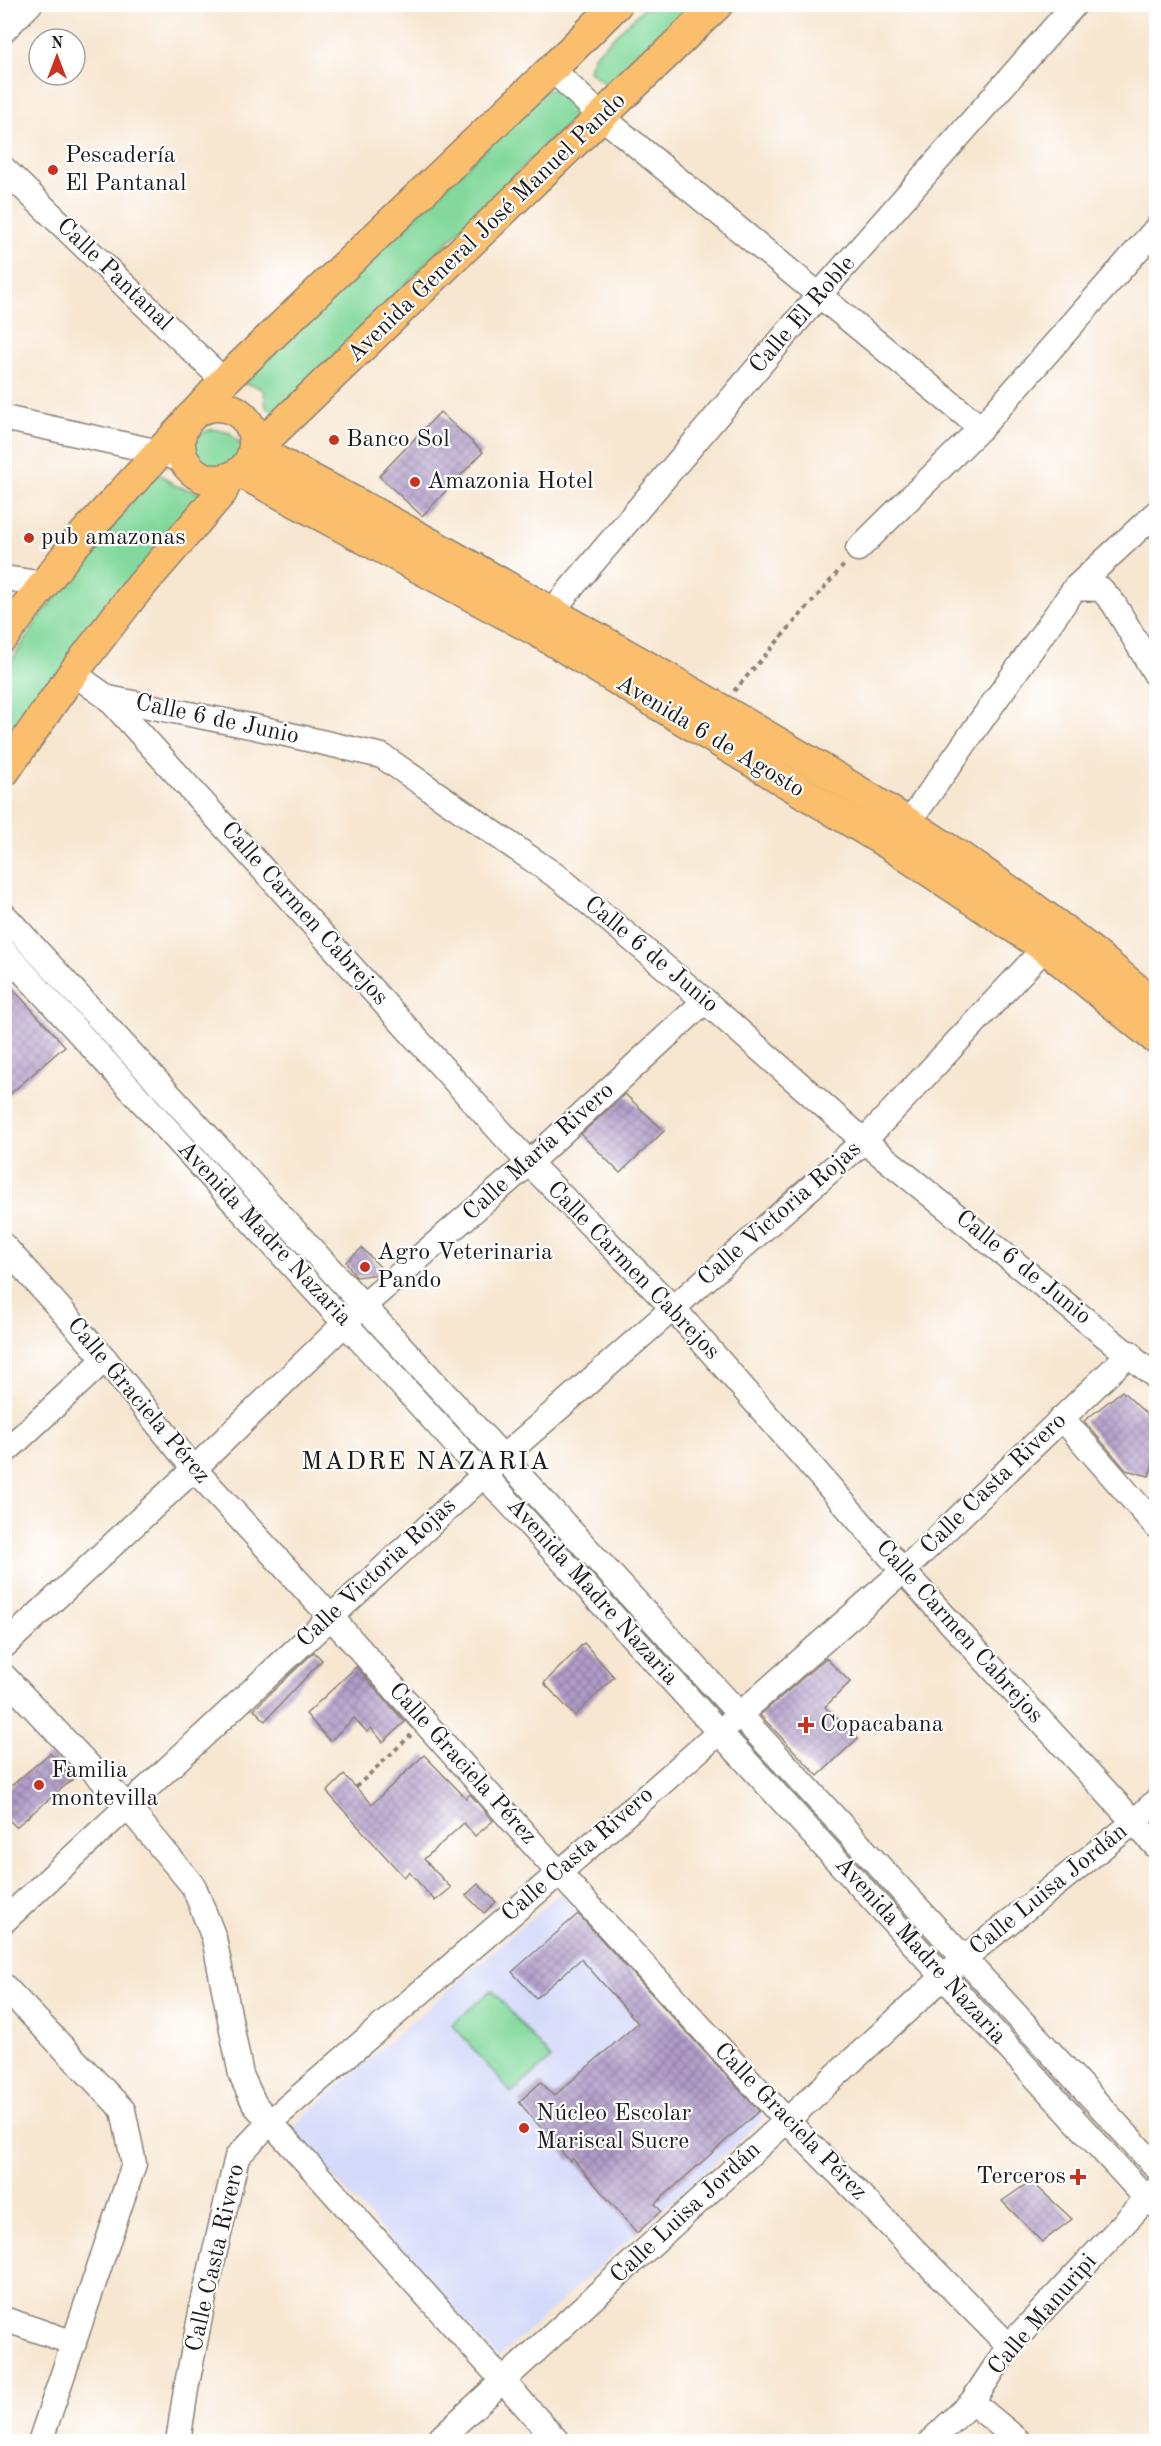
<svg xmlns="http://www.w3.org/2000/svg" width="1161" height="2446" font-family="'Old Standard TT',serif">
  <style>
    .built { fill: #d3d9f9 }
    .green { fill: #83d99c; stroke: #507a5c; stroke-width: 1.5 }
    .building { fill: url(#building-cross-hatch) }
    .lines { fill: none; stroke-linecap: round; stroke-linejoin: round }
    .minor-casing { stroke: #8a8176; stroke-width: 27 }
    .major-casing { stroke: #8a8176; stroke-width: 33 }
    .path { stroke: #8a8176; stroke-width: 4; stroke-dasharray: 4.5 4.5; stroke-linecap: butt }
    .minor { stroke: #fff; stroke-width: 24 }
    .major { stroke: #fabe6d; stroke-width: 30 }
    .poi-dot { fill: #c8321e; stroke: #fff; stroke-width: 2 }
    .labels { text-anchor: middle; dominant-baseline: central; stroke-width: 4.5; stroke-linejoin: round; paint-order: stroke }
    .poi-label { font-size: 24px; fill: #1c1c1c; stroke: #fff; text-anchor: start }
    .street-label { font-size: 24px; fill: #1c1c1c; stroke: #fff }
    .neighbourhood-label { font-size: 26px; letter-spacing: 1.5px; fill: #1c1c1c; stroke: #fff }
  </style>
  <defs>
    <pattern id="building-cross-hatch" width="8" height="8" patternUnits="userSpaceOnUse" patternTransform="scale(1.5)"><rect width="8" height="8" fill="#b19cc9"/><path d="M0 0l8 8M0 8l8-8" fill="none" stroke="#8f7ea2"/></pattern>
  </defs>
  <rect width="100%" height="100%" fill="#fff"/>
  <filter id="ink" filterUnits="userSpaceOnUse"><feTurbulence type="fractalNoise" baseFrequency=".0167" numOctaves="2"/><feDisplacementMap in="SourceGraphic" scale="12" xChannelSelector="R" yChannelSelector="G"/><feConvolveMatrix kernelMatrix="1 2 1 2 8 2 1 2 1" color-interpolation-filters="sRGB"/></filter>
  <filter id="wash" filterUnits="userSpaceOnUse"><feTurbulence type="fractalNoise" baseFrequency=".008" numOctaves="4" result="noise"/><feDisplacementMap in="SourceGraphic" scale="24" xChannelSelector="R" yChannelSelector="G"/><feGaussianBlur stdDeviation="1.35" result="paint"/><feColorMatrix in="noise" values="0 0 0 0 0 0 0 0 0 0 0 0 0 0 0 0 0 1.4 0 .05"/><feComposite in="paint" operator="in"/></filter>
  <g filter="url(#wash)">
    <rect width="100%" height="100%" fill="#f7e6d0"/>
    <polygon class="built" points="561,1892 765,2117 498,2358 293,2133 297,2122"/>
    <g class="green">
      <polygon points="647,5 701,5 620,85 608,86 589,71 593,57"/>
      <polygon points="562,88 576,101 573,118 275,414 266,407 264,391 256,386 243,384 545,91"/>
      <path d="M 212,429 L 230,433 L 244,448 L 244,457 C 219,475 208,482 188,452 C 190,439 200,433 212,429 Z"/>
      <polygon points="157,471 174,485 203,494 5,752 5,671 41,615"/>
      <polygon points="492,1990 551,2059 511,2093 452,2024"/>
    </g>
    <g id="blocks">
      <g class="building">
        <polygon points="440,412 483,452 422,516 379,476"/>
        <polygon points="4,979 65,1046 4,1099"/>
        <polygon points="625,1094 664,1131 620,1173 581,1134"/>
        <polygon points="362,1248 383,1270 379,1274 356,1277 346,1262"/>
        <polygon points="1122,1391 1156,1423 1156,1453 1149,1476 1126,1470 1084,1421"/>
        <polygon points="584,1643 614,1677 575,1716 544,1683"/>
        <polygon points="314,1652 322,1660 265,1721 254,1709"/>
        <polygon points="826,1658 850,1682 825,1707 858,1738 818,1776 760,1715"/>
        <polygon points="356,1667 405,1722 383,1742 371,1728 367,1732 354,1718 330,1741 306,1714"/>
        <polygon points="50,1753 73,1779 16,1827 4,1815 4,1792"/>
        <polygon points="424,1755 466,1798 470,1794 493,1821 475,1836 464,1823 424,1859 451,1888 435,1901 409,1872 404,1877 327,1792 344,1775 372,1804"/>
        <polygon points="478,1884 496,1902 484,1913 466,1895"/>
        <polygon points="578,1914 759,2111 655,2204 661,2211 637,2233 573,2159 570,2161 559,2149 519,2102 541,2082 554,2096 638,2023 581,1959 536,1998 512,1972"/>
        <polygon points="1031,2181 1072,2219 1042,2242 1002,2201"/>
      </g>
    </g>
  </g>
  <g filter="url(#ink)">
    <use href="#blocks" fill-opacity="0" stroke="#8a8176" stroke-width="1.5"/>
    <g class="lines">
      <defs>
        <g id="minor">
          <polyline points="4,30 30,4"/>
          <polyline points="552,69 602,117 981,428"/>
          <polyline points="4,169 224,381"/>
          <polyline points="4,418 159,452 184,461"/>
          <polyline points="858,549 981,428 1156,229"/>
          <polyline points="4,578 45,584"/>
          <polyline points="1075,588 1156,513"/>
          <polyline points="540,625 820,294 1075,4"/>
          <polyline points="73,673 108,698 255,727 382,756 562,880 705,1001 864,1141 1156,1377"/>
          <polyline points="108,698 529,1163 673,1308 903,1571 1156,1846"/>
          <polyline points="909,822 1075,588 1101,589 1114,604 1156,675"/>
          <polyline points="4,915 1156,2167"/>
          <polyline points="4,951 1147,2199 1156,2206"/>
          <polyline points="4,1246 105,1359 194,1469 330,1616 559,1873 786,2120 1009,2346"/>
          <polyline points="1062,1418 1156,1526"/>
          <polyline points="4,1453 105,1359"/>
          <polyline points="4,1646 194,1469 363,1306 529,1163 705,1001"/>
          <polyline points="4,1676 127,1806 194,1887 214,1938 241,2075 255,2105 558,2442"/>
          <polyline points="4,1921 503,1457 864,1141 1055,937"/>
          <polyline points="4,1986 123,2110 134,2164 40,2442"/>
          <polyline points="4,2319 74,2343"/>
          <polyline points="972,2402 1020,2442"/>
          <polyline points="178,2442 186,2389 202,2307 237,2157 270,2122 559,1873 903,1571 1130,1353"/>
          <polyline points="436,2442 963,1959 1133,1823 1156,1801"/>
          <polyline points="930,2442 972,2402 1009,2346 1156,2189"/>
        </g>
        <g id="major">
          <path d="M 718,4 L 255,450 C 377,512 496,580 615,648 C 767,735 920,823 1061,928 C 1094,952 1125,980 1156,1005"/>
          <circle cx="217" cy="443" r="37"/>
          <polyline points="197,411 224,381 552,69 617,4"/>
          <polyline points="240,472 535,630 893,847 1045,948 1156,1039"/>
          <polyline points="4,636 75,544 182,428"/>
          <polyline points="4,772 73,673 133,595 222,492 228,478"/>
        </g>
      </defs>
      <use href="#minor" class="minor-casing"/>
      <use href="#major" class="major-casing"/>
      <g class="path">
        <polyline points="734,691 845,564"/>
        <polyline points="356,1787 411,1735"/>
      </g>
      <use href="#minor" class="minor"/>
      <use href="#major" class="major"/>
    </g>
  </g>
  <g class="poi-dot">
    <circle cx="53" cy="170" r="6"/>
    <circle cx="334" cy="440" r="6"/>
    <circle cx="415" cy="482" r="6"/>
    <circle cx="29" cy="538" r="6"/>
    <circle cx="365" cy="1267" r="6"/>
    <path d="M803 1716h6v6h6v6h-6v6h-6v-6h-6v-6h6z"/>
    <circle cx="39" cy="1785" r="6"/>
    <circle cx="524" cy="2128" r="6"/>
    <path d="M1075 2168h6v6h6v6h-6v6h-6v-6h-6v-6h6z"/>
  </g>
  <g class="labels">
    <g class="poi-label">
      <text x="65" y="156">Pescadería<tspan x="65" dy="28">El Pantanal</tspan></text>
      <text x="346" y="440">Banco Sol</text>
      <text x="427" y="482">Amazonia Hotel</text>
      <text x="41" y="538">pub amazonas</text>
      <text x="377" y="1253">Agro Veterinaria<tspan x="377" dy="28">Pando</tspan></text>
      <text x="820" y="1725">Copacabana</text>
      <text x="51" y="1771">Familia<tspan x="51" dy="28">montevilla</tspan></text>
      <text x="536" y="2114">Núcleo Escolar<tspan x="536" dy="28">Mariscal Sucre</tspan></text>
      <text x="1066" y="2177" text-anchor="end">Terceros</text>
    </g>
    <g class="street-label">
      <text transform="translate(487 228) rotate(-44)">Avenida General José Manuel Pando</text>
      <text transform="translate(114 275) rotate(44)">Calle Pantanal</text>
      <text transform="translate(803 315) rotate(-49)">Calle El Roble</text>
      <text transform="translate(217 720) rotate(12)">Calle 6 de Junio</text>
      <text transform="translate(710 737) rotate(31)">Avenida 6 de Agosto</text>
      <text transform="translate(304 914) rotate(48)">Calle Carmen Cabrejos</text>
      <text transform="translate(651 955) rotate(40)">Calle 6 de Junio</text>
      <text transform="translate(539 1152) rotate(-42)">Calle María Rivero</text>
      <text transform="translate(780 1214) rotate(-41)">Calle Victoria Rojas</text>
      <text transform="translate(264 1234) rotate(47)">Avenida Madre Nazaria</text>
      <text transform="translate(1023 1268) rotate(39)">Calle 6 de Junio</text>
      <text transform="translate(633 1271) rotate(46)">Calle Carmen Cabrejos</text>
      <text transform="translate(138 1401) rotate(50)">Calle Graciela Pérez</text>
      <text transform="translate(994 1484) rotate(-44)">Calle Casta Rivero</text>
      <text transform="translate(377 1573) rotate(-43)">Calle Victoria Rojas</text>
      <text transform="translate(592 1592) rotate(48)">Avenida Madre Nazaria</text>
      <text transform="translate(959 1632) rotate(48)">Calle Carmen Cabrejos</text>
      <text transform="translate(462 1764) rotate(48)">Calle Graciela Pérez</text>
      <text transform="translate(578 1855) rotate(-41)">Calle Casta Rivero</text>
      <text transform="translate(1049 1890) rotate(-39)">Calle Luisa Jordán</text>
      <text transform="translate(920 1951) rotate(48)">Avenida Madre Nazaria</text>
      <text transform="translate(790 2122) rotate(46)">Calle Graciela Pérez</text>
      <text transform="translate(686 2213) rotate(-43)">Calle Luisa Jordán</text>
      <text transform="translate(216 2258) rotate(-77)">Calle Casta Rivero</text>
      <text transform="translate(1043 2315) rotate(-49)">Calle Manuripi</text>
    </g>
    <g class="neighbourhood-label">
      <text x="426" y="1462">MADRE NAZARIA</text>
    </g>
  </g>
  <rect width="1161" height="2446" fill="none" stroke="#fff" stroke-width="24"/>
  <g transform="translate(57 57)"><circle r="28" fill="#ffffff" stroke="#a4a4a4" stroke-width="1.5"/>
  <path d="M0-4.5L10 22L0 15L-10 22Z" fill="#c8321e"/>
  <text y="-9" font-size="16" font-weight="bold" text-anchor="middle" fill="#1c1c1c">N</text>
  </g>
</svg>
